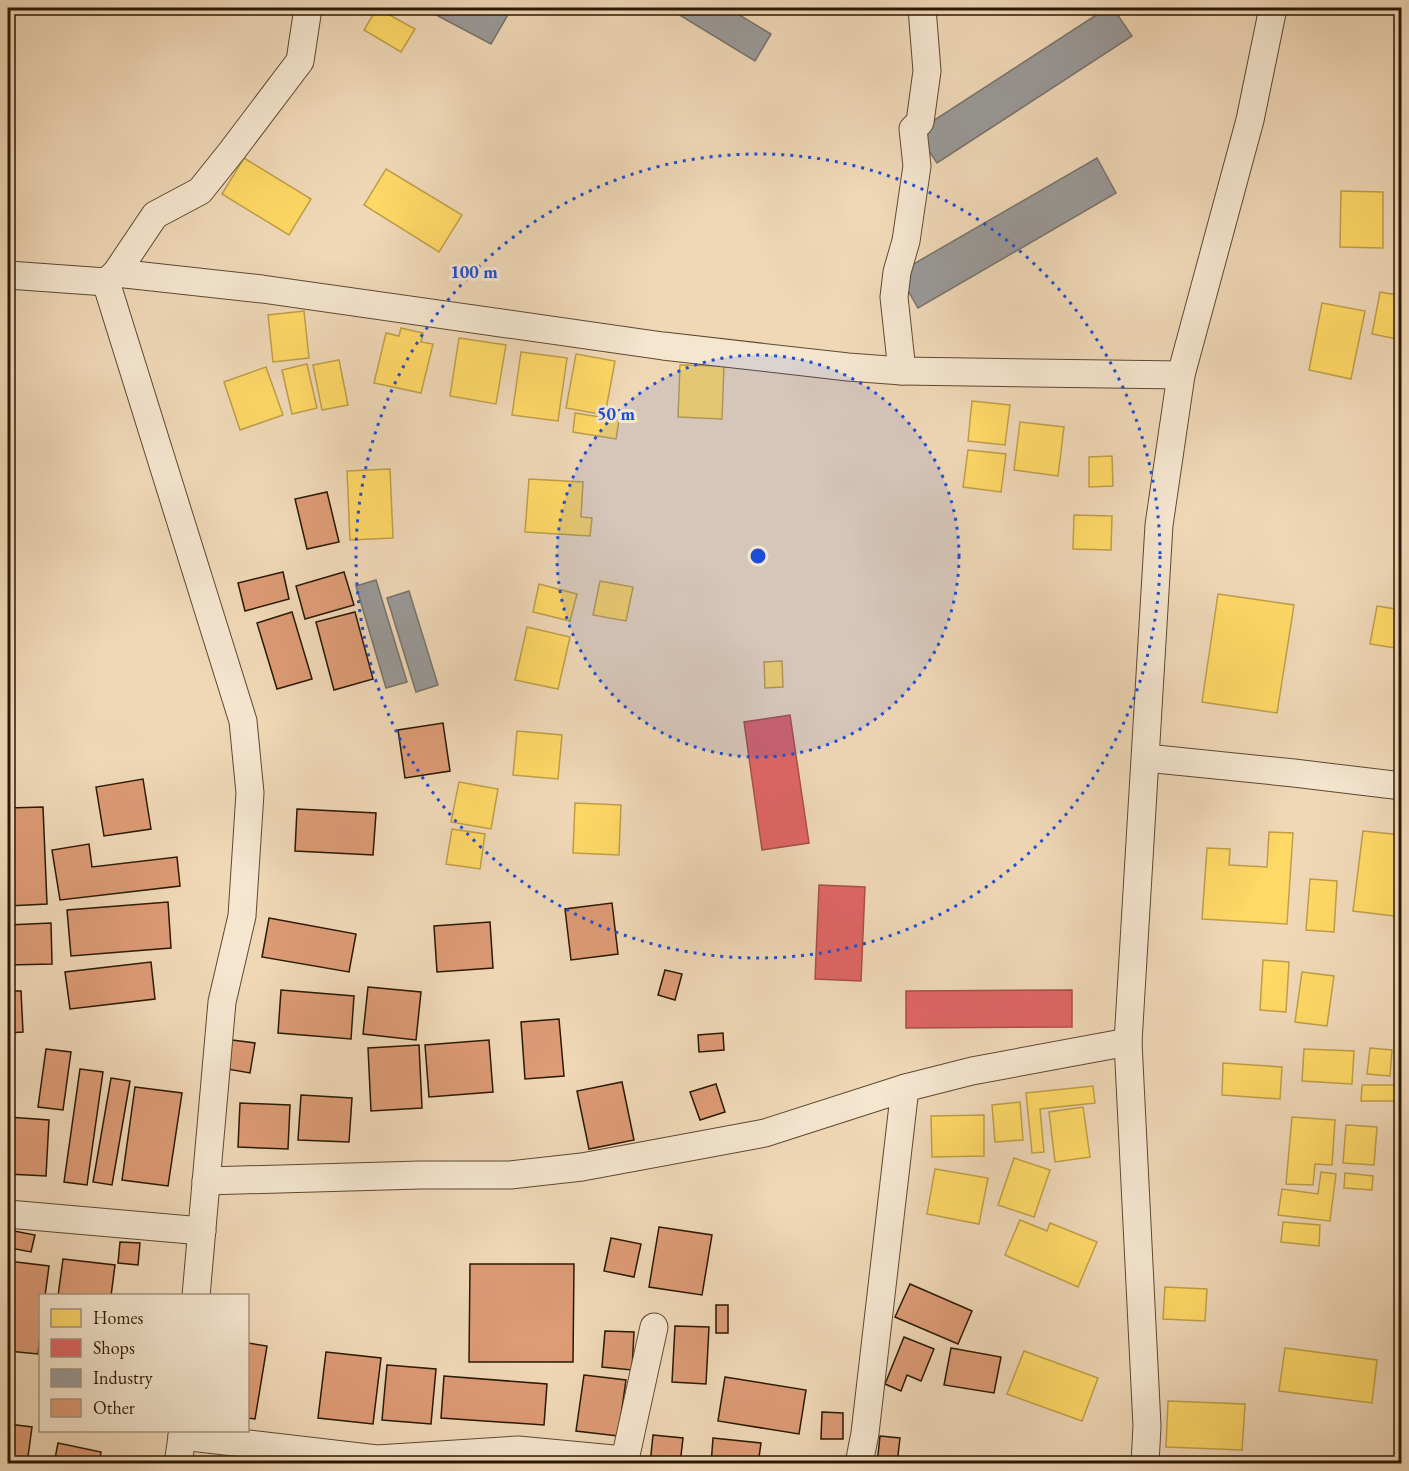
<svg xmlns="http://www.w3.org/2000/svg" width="1409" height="1471" font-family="'EB Garamond',serif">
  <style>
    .homes { fill: #ffd966; stroke: #bf9f48; stroke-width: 1.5 }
    .shops { fill: #e06666; stroke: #a94f48; stroke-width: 1.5 }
    .industry { fill: #999; stroke: #78736c; stroke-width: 1.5 }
    .building { fill: #dd9b76; stroke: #2a1903; stroke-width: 1.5 }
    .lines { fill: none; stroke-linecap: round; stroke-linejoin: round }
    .minor-casing { stroke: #5c4930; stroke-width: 29 }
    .minor { stroke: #f5e6d0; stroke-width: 27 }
    .ring { fill: none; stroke: #1d4ed8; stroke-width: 3; stroke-dasharray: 3 6 }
    .centre { fill: #1d4ed8; stroke: #f5e6d0; stroke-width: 3 }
    .ring-label { font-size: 18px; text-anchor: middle; font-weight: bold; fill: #1d4ed8; stroke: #f5e6d0; stroke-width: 6; stroke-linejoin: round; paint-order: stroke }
  </style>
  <rect width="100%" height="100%" fill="#f0d8b7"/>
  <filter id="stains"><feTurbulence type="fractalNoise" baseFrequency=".00333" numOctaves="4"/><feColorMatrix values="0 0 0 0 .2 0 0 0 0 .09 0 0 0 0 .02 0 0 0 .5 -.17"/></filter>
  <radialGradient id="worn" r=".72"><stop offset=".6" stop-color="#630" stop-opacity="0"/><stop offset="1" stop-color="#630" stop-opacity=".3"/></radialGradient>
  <g class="homes">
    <polygon points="377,8 415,29 401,52 364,30"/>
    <polygon points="244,158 311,199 289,235 222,194"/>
    <polygon points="386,169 462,215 439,252 364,205"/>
    <polygon points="1341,191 1383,192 1383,248 1340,247"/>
    <polygon points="1380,292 1402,296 1402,340 1372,334"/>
    <polygon points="1322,303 1365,311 1351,379 1309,370"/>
    <polygon points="304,311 309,358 273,362 268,315"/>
    <polygon points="401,328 423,333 421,342 433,344 421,393 374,383 386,333 399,336"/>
    <polygon points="459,338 506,345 496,404 450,396"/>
    <polygon points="521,352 567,358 558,421 512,415"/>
    <polygon points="576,354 615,361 605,415 566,408"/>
    <polygon points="339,360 348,405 322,410 313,365"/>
    <polygon points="307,364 317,408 292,414 282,370"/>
    <polygon points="680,365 724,366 722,419 678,417"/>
    <polygon points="266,367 283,415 240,430 224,382"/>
    <polygon points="972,401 1010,405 1005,445 968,441"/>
    <polygon points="575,413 619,420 616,439 573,432"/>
    <polygon points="1020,422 1064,427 1058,476 1014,470"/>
    <polygon points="968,450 1006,454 1001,492 963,487"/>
    <polygon points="1112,456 1113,486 1089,487 1089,457"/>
    <polygon points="390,469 393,538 350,540 347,471"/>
    <polygon points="529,479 583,482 581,517 592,518 590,536 525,532"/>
    <polygon points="1074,515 1112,516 1111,550 1073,549"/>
    <polygon points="600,581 633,587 626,621 593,615"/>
    <polygon points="539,584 577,594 570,621 533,612"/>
    <polygon points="1218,594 1294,605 1277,713 1202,702"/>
    <polygon points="1377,606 1402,610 1402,649 1370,644"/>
    <polygon points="527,627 570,637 558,689 515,680"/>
    <polygon points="782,661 783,687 765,688 764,662"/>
    <polygon points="517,731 562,735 558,779 513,775"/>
    <polygon points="459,782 498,789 491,829 451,822"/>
    <polygon points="575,803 621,805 619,855 573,853"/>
    <polygon points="452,829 485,834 480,869 446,864"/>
    <polygon points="1363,831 1402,835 1402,917 1353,911"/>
    <polygon points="1269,832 1293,833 1287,924 1202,919 1207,848 1230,849 1229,865 1267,867"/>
    <polygon points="1310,879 1337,881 1334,932 1306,930"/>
    <polygon points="1263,960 1289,962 1286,1012 1260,1010"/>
    <polygon points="1302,972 1334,976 1327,1026 1295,1022"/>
    <polygon points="1370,1048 1392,1050 1390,1076 1367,1074"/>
    <polygon points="1304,1049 1354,1051 1352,1084 1302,1081"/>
    <polygon points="1223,1063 1282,1067 1280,1099 1222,1095"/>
    <polygon points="1362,1085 1396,1085 1395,1101 1361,1101"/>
    <polygon points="1093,1086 1095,1103 1040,1109 1044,1152 1032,1153 1026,1093"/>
    <polygon points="1020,1102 1023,1140 995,1142 992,1105"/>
    <polygon points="1083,1107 1090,1157 1055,1162 1049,1112"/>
    <polygon points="984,1115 984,1156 932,1157 931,1116"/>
    <polygon points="1292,1117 1335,1120 1332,1165 1315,1164 1313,1185 1286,1184"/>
    <polygon points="1346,1125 1377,1127 1374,1165 1343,1163"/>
    <polygon points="1014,1158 1050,1170 1034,1217 998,1205"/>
    <polygon points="935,1169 988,1178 979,1224 927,1214"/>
    <polygon points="1321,1172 1336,1174 1330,1221 1278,1215 1282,1189 1318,1194"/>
    <polygon points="1345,1173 1373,1176 1372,1190 1344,1188"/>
    <polygon points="1020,1220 1047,1231 1050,1223 1097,1242 1078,1287 1005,1255"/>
    <polygon points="1283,1222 1320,1225 1319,1246 1281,1242"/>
    <polygon points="1165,1287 1207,1289 1205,1321 1163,1319"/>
    <polygon points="1285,1348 1377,1360 1372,1403 1279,1391"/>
    <polygon points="1024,1351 1098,1378 1082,1421 1007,1394"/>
    <polygon points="1168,1401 1245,1404 1242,1450 1166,1447"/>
  </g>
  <g class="shops">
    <polygon points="790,715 809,843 762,850 744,722"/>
    <polygon points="819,885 865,887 861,981 815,979"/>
    <polygon points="1072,990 1072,1027 906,1028 906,991"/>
  </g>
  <g class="industry">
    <polygon points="423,8 498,8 509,13 491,44"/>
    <polygon points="668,8 728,8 771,34 755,61"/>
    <polygon points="1107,8 1113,8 1132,36 937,163 916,132"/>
    <polygon points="1097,158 1116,193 918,308 898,273"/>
    <polygon points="376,580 407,682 386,688 356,586"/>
    <polygon points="409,591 438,685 416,692 387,598"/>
  </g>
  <g class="building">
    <polygon points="327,492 339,542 307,549 295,499"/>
    <polygon points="283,572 289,599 245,611 238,583"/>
    <polygon points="344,572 354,605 305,619 296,586"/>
    <polygon points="292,612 312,679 277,689 257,623"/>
    <polygon points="355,612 373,679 334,690 316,622"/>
    <polygon points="443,723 450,771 405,778 398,730"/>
    <polygon points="143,779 151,829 104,836 96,787"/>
    <polygon points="43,807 47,904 8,906 8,808"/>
    <polygon points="297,809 376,813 373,855 295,851"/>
    <polygon points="89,844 92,867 177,857 180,886 60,900 52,850"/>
    <polygon points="168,902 171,948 71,956 67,910"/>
    <polygon points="612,903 618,954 571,960 565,909"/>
    <polygon points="269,918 356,934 349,972 262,957"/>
    <polygon points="490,922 493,968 437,972 434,926"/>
    <polygon points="51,923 52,964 8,965 8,925"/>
    <polygon points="151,962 155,999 70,1009 65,972"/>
    <polygon points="665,970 682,974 675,1000 658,995"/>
    <polygon points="368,987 421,992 416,1040 363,1034"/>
    <polygon points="281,990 354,996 351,1039 278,1033"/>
    <polygon points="8,991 21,991 23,1032 8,1033"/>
    <polygon points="559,1019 564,1076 525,1079 521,1022"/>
    <polygon points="723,1033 724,1050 699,1052 698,1035"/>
    <polygon points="232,1040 255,1043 250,1073 227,1069"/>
    <polygon points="489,1040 493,1092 429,1097 425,1045"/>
    <polygon points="419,1045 422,1108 371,1111 368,1048"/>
    <polygon points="46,1049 71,1052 63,1110 38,1107"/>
    <polygon points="80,1069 103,1072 87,1185 64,1182"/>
    <polygon points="111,1078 130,1081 112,1185 93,1182"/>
    <polygon points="622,1082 634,1140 589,1149 577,1091"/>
    <polygon points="716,1084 725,1112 700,1120 690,1092"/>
    <polygon points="135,1087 182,1093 168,1186 122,1180"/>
    <polygon points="301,1095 352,1098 349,1142 298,1140"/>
    <polygon points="240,1103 290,1105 288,1149 238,1147"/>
    <polygon points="8,1117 49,1120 46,1176 8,1174"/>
    <polygon points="659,1227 712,1235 702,1295 649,1287"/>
    <polygon points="14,1231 35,1235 31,1252 10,1248"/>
    <polygon points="611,1238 641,1244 634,1277 604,1271"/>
    <polygon points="120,1242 140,1243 138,1265 118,1263"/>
    <polygon points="63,1259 115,1265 111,1296 58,1296"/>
    <polygon points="8,1261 49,1266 45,1296 40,1296 40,1336 38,1354 8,1351"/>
    <polygon points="470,1264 574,1264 573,1362 469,1362"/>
    <polygon points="910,1284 972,1311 958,1344 895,1317"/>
    <rect x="716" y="1305" width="12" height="28"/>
    <polygon points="675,1326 709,1327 706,1384 672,1382"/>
    <polygon points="605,1331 634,1332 632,1370 602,1367"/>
    <polygon points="904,1337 934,1349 921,1381 907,1375 901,1391 885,1384"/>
    <polygon points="248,1343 267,1346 255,1419 248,1418"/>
    <polygon points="951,1348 1001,1357 994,1393 944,1385"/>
    <polygon points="326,1352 381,1358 373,1424 318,1418"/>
    <polygon points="387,1365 436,1369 431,1424 382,1420"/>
    <polygon points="584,1375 626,1380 618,1436 576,1431"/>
    <polygon points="444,1376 547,1384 544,1425 441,1418"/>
    <polygon points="725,1377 806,1390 799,1434 718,1421"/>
    <polygon points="822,1412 843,1413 843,1439 821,1439"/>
    <polygon points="8,1424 32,1427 27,1464 8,1464"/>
    <polygon points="653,1435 683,1438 680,1464 650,1464"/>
    <polygon points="880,1436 900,1438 897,1464 877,1464"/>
    <polygon points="713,1438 761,1443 758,1464 711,1464"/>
    <polygon points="58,1443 101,1452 99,1464 54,1464"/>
    <polygon points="109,1457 154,1462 154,1464 108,1464"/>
  </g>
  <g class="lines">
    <defs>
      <g id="minor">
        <polyline points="116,273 155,215 200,191 232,151 300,61 308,8"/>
        <polyline points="8,275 106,282 116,273 262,289 663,346 848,367 902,371 1181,375"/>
        <polyline points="106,282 243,721 250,793 242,916 222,1002 196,1296"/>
        <polyline points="902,371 894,297 897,272 906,241 917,166 913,129 920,122 927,71 922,8"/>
        <polyline points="1146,758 1294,773 1402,786"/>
        <polyline points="206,1181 420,1175 510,1175 582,1167 765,1133 905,1088 972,1071 1128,1042"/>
        <polyline points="8,1214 202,1231"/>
        <polyline points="182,1436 377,1459 518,1450 624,1460"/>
        <polyline points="178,1464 183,1430"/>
        <polyline points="624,1464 654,1327"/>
        <polyline points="859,1464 865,1433 905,1088"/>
        <polyline points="1145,1464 1147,1426 1128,1042 1159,525 1181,375 1250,120 1273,8"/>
      </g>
    </defs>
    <use href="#minor" class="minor-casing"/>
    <use href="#minor" class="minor"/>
  </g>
  <circle cx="758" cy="556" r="201" fill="#1d4ed8" fill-opacity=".12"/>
  <g class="ring">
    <circle cx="758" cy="556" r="201"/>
    <circle cx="758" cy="556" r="402"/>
  </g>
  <circle cx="758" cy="556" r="9" class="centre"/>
  <g class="ring-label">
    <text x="474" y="278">100 m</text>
    <text x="616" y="420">50 m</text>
  </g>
  <rect width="1409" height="1471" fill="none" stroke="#f0d8b7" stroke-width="30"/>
  <rect x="9" y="9" width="1391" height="1453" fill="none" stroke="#2a1903" stroke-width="3"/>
  <rect x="15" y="15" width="1379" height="1441" fill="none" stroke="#2a1903" stroke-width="1.5"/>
  <rect x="39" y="1294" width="210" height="138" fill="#f5e6d0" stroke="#a4947e" stroke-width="1.5"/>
  <rect x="51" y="1309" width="30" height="18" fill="#ffd966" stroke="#a4947e" stroke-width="1.5"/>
  <text x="93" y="1324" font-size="18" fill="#2a1903">Homes</text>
  <rect x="51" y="1339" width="30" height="18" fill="#e06666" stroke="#a4947e" stroke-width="1.5"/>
  <text x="93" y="1354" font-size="18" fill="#2a1903">Shops</text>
  <rect x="51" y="1369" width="30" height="18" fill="#999999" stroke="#a4947e" stroke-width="1.5"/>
  <text x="93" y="1384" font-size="18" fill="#2a1903">Industry</text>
  <rect x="51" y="1399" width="30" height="18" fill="#dd9b76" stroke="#a4947e" stroke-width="1.5"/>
  <text x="93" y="1414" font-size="18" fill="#2a1903">Other</text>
  <rect width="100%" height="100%" filter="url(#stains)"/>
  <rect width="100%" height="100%" fill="url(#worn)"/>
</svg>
